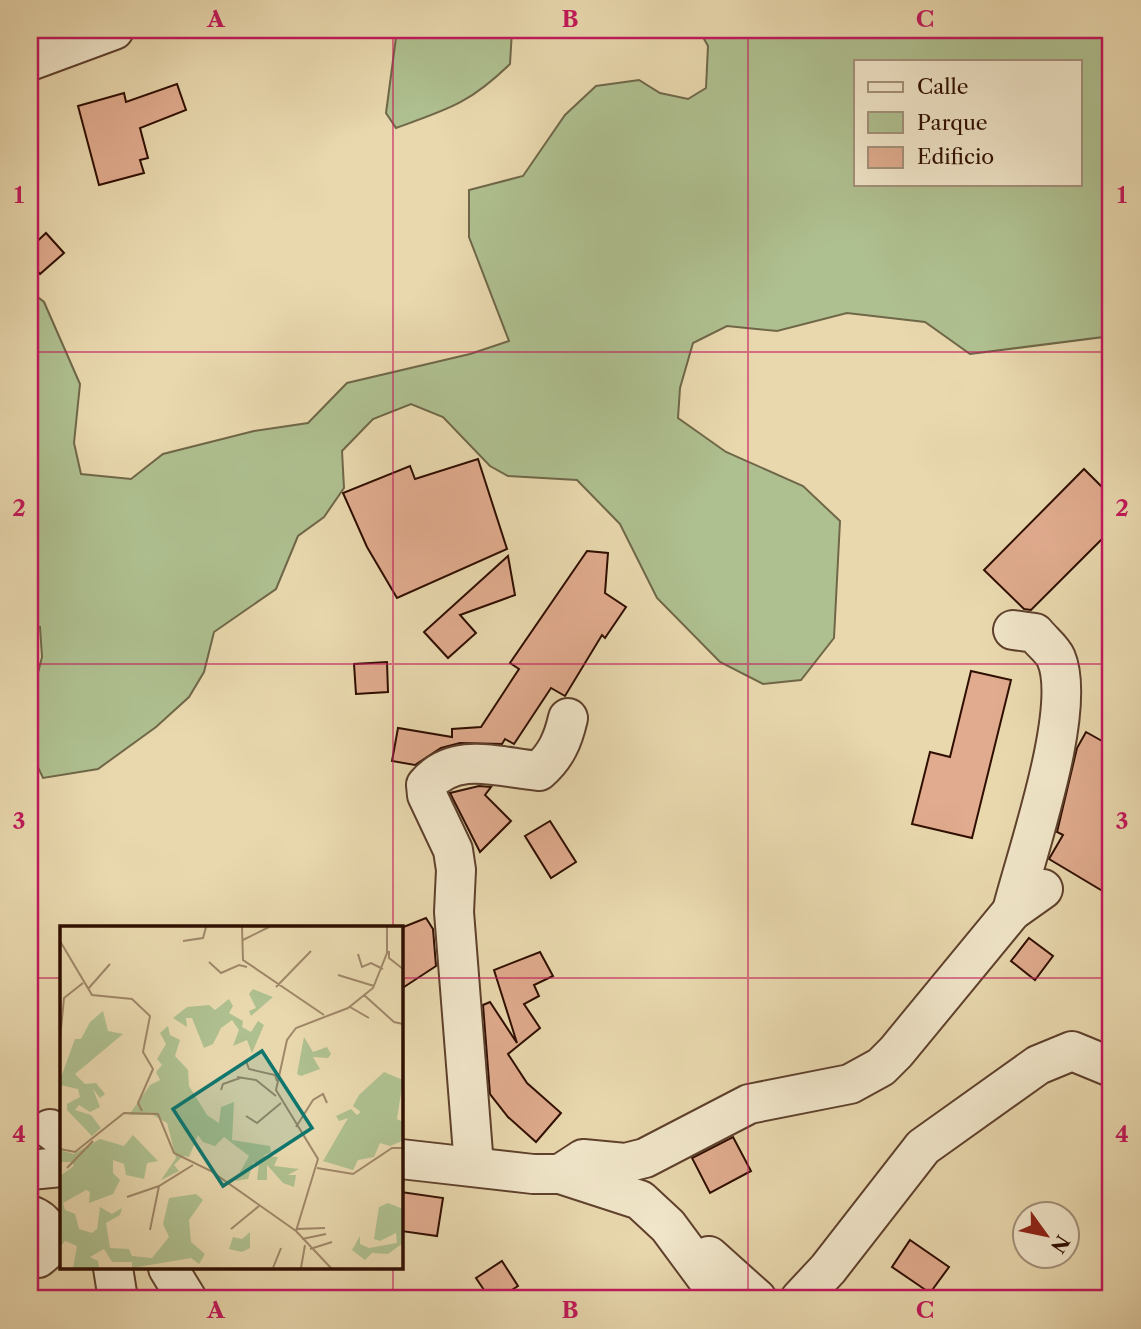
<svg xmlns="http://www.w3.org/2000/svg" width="1141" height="1329" font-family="'Libre Caslon Text',serif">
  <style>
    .green { fill: #afc090; stroke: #6f6748; stroke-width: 2; fill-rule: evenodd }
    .building { fill: #e0ab8e; stroke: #2f0e01; stroke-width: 2 }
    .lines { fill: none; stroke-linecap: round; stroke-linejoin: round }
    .minor-casing { stroke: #5e402c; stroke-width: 42 }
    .minor { stroke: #f1e6ca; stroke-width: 38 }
    .grid { fill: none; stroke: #c2185b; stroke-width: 2; stroke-opacity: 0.55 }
    .inset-road { fill: none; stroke: #9f8769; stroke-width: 2 }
    .view { fill: #0f766e; fill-opacity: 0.15; stroke: #0f766e; stroke-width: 3.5 }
    .inset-edge { fill: none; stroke: #2f0e01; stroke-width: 3.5 }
    .neatline { fill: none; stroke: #c2185b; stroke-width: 2.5 }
    .grid-label { font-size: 23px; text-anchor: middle; font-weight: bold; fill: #c2185b }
  </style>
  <rect width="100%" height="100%" fill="#e9d8ae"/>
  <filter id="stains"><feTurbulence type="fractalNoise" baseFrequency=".00286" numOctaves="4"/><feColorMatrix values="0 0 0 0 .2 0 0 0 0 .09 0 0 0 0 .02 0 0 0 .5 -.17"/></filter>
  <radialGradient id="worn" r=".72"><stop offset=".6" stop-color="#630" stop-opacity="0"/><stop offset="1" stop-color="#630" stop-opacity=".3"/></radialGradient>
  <g class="green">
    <path d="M 397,30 L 512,30 L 510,64 C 470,103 449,109 396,128 L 386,113 Z"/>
    <path d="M 699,30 L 1111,30 L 1111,336 L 970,354 L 925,322 L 847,313 L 777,331 L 727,326 L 693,343 L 680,388 L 678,418 L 726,452 L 803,486 L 840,521 L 834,638 L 801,680 L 763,684 L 720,662 L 657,598 L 620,524 L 577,480 L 508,476 L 490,466 L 443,417 L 411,404 L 373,419 L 342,451 L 344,488 L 324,517 L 298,536 L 276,589 L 214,632 L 204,672 L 189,697 L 156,727 L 98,769 L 43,778 L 30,750 L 30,704 L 42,657 L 40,627 L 30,626 L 30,291 L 44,302 L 80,384 L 74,443 L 81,474 L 131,479 L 163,454 L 254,431 L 308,423 L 347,383 L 470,354 L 509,341 L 469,237 L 469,190 L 523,176 L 565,115 L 596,86 L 639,80 L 660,93 L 688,99 L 706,88 L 708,46 ZM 856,61 L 1080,61 L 1080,184 L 856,184 Z"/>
  </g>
  <g class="building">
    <polygon points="177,84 186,110 140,128 148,158 140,160 144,173 99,185 78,106 124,93 126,102"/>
    <polygon points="46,233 64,253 40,274 30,263 30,248"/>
    <polygon points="478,459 507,549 397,598 367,547 343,493 410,466 415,479"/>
    <polygon points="1084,469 1111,496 1111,530 1031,610 1024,609 984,570"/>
    <polygon points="587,551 608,553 605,593 626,607 605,638 602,635 565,696 551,688 514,744 505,739 502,744 460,743 441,748 415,765 392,761 398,728 452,737 452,729 481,727 519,669 510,663"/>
    <polygon points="508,556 515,595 460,615 476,633 448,658 424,632"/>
    <polygon points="387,662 388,692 356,694 354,664"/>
    <polygon points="971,671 1011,680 972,838 912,824 930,752 950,757"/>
    <polygon points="1086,732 1111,746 1111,896 1049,859 1063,835 1057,832 1077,748"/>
    <polygon points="479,786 491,787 485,795 511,821 480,852 450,793"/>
    <polygon points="550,821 576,862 551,878 525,836"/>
    <polygon points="426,918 433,929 436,966 401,989 401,928"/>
    <polygon points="1029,938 1053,956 1035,980 1011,961"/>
    <polygon points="540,952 553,976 534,985 539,996 524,1004 540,1028 508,1054 527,1083 561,1113 536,1142 508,1117 490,1094 483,1005 490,1002 517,1043 494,970"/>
    <polygon points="733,1137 751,1171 710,1193 692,1158"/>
    <polygon points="401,1192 443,1198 437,1236 401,1231"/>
    <polygon points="910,1240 949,1267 930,1293 892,1267"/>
    <polygon points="502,1261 518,1286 498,1299 490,1299 476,1278"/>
  </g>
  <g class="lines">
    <defs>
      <g id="minor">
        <polyline points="30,61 114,30"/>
        <path d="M 1012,911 C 1026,855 1078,709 1056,658 C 1052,649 1041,641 1035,633 L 1013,630"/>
        <polyline points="50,1129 61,1137"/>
        <polyline points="401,1159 533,1174 560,1174 640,1200 668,1226 722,1299"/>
        <path d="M 474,1166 L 454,912 L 456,870 L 453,850 L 427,795 L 426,785 C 456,750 500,768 539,771 C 556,756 563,740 568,718"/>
        <polyline points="30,1170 61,1167"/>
        <polyline points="560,1174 583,1159 625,1163 645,1158 749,1104 850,1084 881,1067 896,1052 1012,911 1043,889"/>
        <path d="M 30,1215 C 47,1221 49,1231 50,1248 L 38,1258 L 30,1258"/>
        <polyline points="709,1256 757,1299"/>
        <polyline points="113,1268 118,1299"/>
        <polyline points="168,1268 187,1299"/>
        <polyline points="800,1299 828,1269 923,1147 1038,1065 1072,1051 1111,1067"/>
      </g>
    </defs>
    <use href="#minor" class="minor-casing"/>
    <use href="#minor" class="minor"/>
  </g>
  <path class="grid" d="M 393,30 L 393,928M 748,30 L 748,1299M 30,352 L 1111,352M 30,664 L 1111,664M 30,978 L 61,978M 401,978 L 1111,978M 393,1268 L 393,1299"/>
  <g transform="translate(60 926)">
    <rect width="343" height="343" fill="#e9d8ae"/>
    <path d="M 193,63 L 213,71 L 191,90 L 189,85 L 196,82 L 189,68 ZM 169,73 L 173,80 L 169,87 L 183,95 L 182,101 L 191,106 L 198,95 L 204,99 L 192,127 L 187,114 L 173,120 L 179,104 L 172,94 L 161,102 L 153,118 L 144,122 L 132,92 L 126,92 L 127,101 L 113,92 L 127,81 L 149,79 L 155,84 ZM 43,85 L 48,105 L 63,108 L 15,148 L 25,158 L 36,157 L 45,168 L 40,172 L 33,163 L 40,181 L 30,186 L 19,179 L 15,184 L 31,189 L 41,202 L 32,210 L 7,184 L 7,178 L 20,171 L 18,163 L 0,159 L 0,154 L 15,113 L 21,113 L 30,96 ZM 108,100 L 110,109 L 120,114 L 115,130 L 128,144 L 129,160 L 147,189 L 159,197 L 161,181 L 174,176 L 172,214 L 210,220 L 211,226 L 203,230 L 218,231 L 214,240 L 239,243 L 228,249 L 236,249 L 234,261 L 223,257 L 207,239 L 207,254 L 197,254 L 199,237 L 193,237 L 188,253 L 175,255 L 189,230 L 164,211 L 155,220 L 143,216 L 138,209 L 129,231 L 123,230 L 114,239 L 119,245 L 101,254 L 116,232 L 107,197 L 93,189 L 69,189 L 90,159 L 100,154 L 96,146 L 102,139 L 97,133 L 106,118 L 100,107 ZM 244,111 L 253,126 L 267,121 L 271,128 L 268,132 L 253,131 L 260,143 L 241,150 L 237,148 ZM 324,146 L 343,154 L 337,193 L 343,196 L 342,215 L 330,220 L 320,217 L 314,231 L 298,234 L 293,244 L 263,235 L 288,192 L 279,195 L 276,190 L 291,183 L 297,189 L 301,186 L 293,180 L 299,169 ZM 73,209 L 98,235 L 87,237 L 84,253 L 66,249 L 64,238 L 53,234 L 53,247 L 60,254 L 53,268 L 29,277 L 30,266 L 26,264 L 3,277 L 5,284 L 15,288 L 19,303 L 32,307 L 37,303 L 40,281 L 52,288 L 62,282 L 60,289 L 46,297 L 50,322 L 69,323 L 72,330 L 92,332 L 109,311 L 103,298 L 109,272 L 136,268 L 143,274 L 129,294 L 131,316 L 145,328 L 139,338 L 131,332 L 72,342 L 72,336 L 52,336 L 44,323 L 30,331 L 38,335 L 39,342 L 13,342 L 17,320 L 5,315 L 0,321 L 0,250 L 14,240 L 12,236 L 0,236 L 0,224 L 14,228 L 40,213 L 64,220 ZM 328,277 L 343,283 L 343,317 L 328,328 L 312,327 L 305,334 L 292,324 L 300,310 L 300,318 L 309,322 L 337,317 L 336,307 L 320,315 L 314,313 L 319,281 ZM 190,306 L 190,322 L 182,326 L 169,323 L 173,311 L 182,313 Z" fill="#afc090"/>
    <path class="inset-road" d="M 182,1 L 183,34 L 264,89M 183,14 L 209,1M 0,15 L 32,69 L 72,73 L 90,90 L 83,126 L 93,143 L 78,177 L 82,185M 123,15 L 143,12 L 146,1M 329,25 L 329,32 L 343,43M 298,28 L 302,41 L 311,37 L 323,43M 149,36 L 161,47 L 179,39 L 187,41M 278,49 L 314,60M 216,61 L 251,25M 28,63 L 50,38M 304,69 L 334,96 L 343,98M 290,81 L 309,92M 0,113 L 4,72 L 23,57M 186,135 L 189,143 L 215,149 L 217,155M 177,151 L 196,154 L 216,170M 161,164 L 163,158 L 180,152M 186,190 L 197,197 L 221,177M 236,201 L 253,174 L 263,168 L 267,177M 0,223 L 15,226 L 64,187 L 98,188 L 114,227 L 151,245 L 236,305 L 271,342M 7,242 L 33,215M 257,242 L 293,248 L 332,222 L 343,222M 67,271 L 99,260 L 133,239M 171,303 L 199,280M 237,303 L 265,302M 90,304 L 99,260M 236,305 L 258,233 L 216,164 L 227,114 L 236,102 L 288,82 L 313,62 L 327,27 L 327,1M 242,313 L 266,308M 250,323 L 272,316M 213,342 L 221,322M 241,342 L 245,319"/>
    <path class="view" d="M 202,125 L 252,202 L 163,260 L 113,183 Z"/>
    <rect width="343" height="343" class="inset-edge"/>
  </g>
  <rect width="1141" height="1329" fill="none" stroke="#e9d8ae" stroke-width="77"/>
  <rect x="854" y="60" width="228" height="126" fill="#f1e6ca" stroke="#a3907a" stroke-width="2"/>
  <rect x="868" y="82" width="35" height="10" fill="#f1e6ca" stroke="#a3907a" stroke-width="2"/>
  <text x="917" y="94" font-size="21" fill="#2f0e01">Calle</text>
  <rect x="868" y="112" width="35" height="21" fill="#afc090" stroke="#a3907a" stroke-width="2"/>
  <text x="917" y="130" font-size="21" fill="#2f0e01">Parque</text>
  <rect x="868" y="147" width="35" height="21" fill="#e0ab8e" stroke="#a3907a" stroke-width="2"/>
  <text x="917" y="164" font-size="21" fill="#2f0e01">Edificio</text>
  <g transform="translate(1046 1235) rotate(123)"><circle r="33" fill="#f1e6ca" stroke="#a3907a" stroke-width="2"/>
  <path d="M0-5L12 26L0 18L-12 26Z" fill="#8f2418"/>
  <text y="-10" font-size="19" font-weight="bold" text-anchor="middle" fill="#2f0e01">N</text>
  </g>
  <rect x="38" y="38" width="1064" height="1252" class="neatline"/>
  <g class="grid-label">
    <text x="216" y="27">A</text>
    <text x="570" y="27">B</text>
    <text x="925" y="27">C</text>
    <text x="19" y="203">1</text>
    <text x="1122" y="203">1</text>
    <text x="19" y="516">2</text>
    <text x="1122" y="516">2</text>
    <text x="19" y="829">3</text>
    <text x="1122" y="829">3</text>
    <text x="19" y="1142">4</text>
    <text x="1122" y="1142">4</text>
    <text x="216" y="1318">A</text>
    <text x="570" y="1318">B</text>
    <text x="925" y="1318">C</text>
  </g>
  <rect width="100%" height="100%" filter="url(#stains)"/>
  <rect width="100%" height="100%" fill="url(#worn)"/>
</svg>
